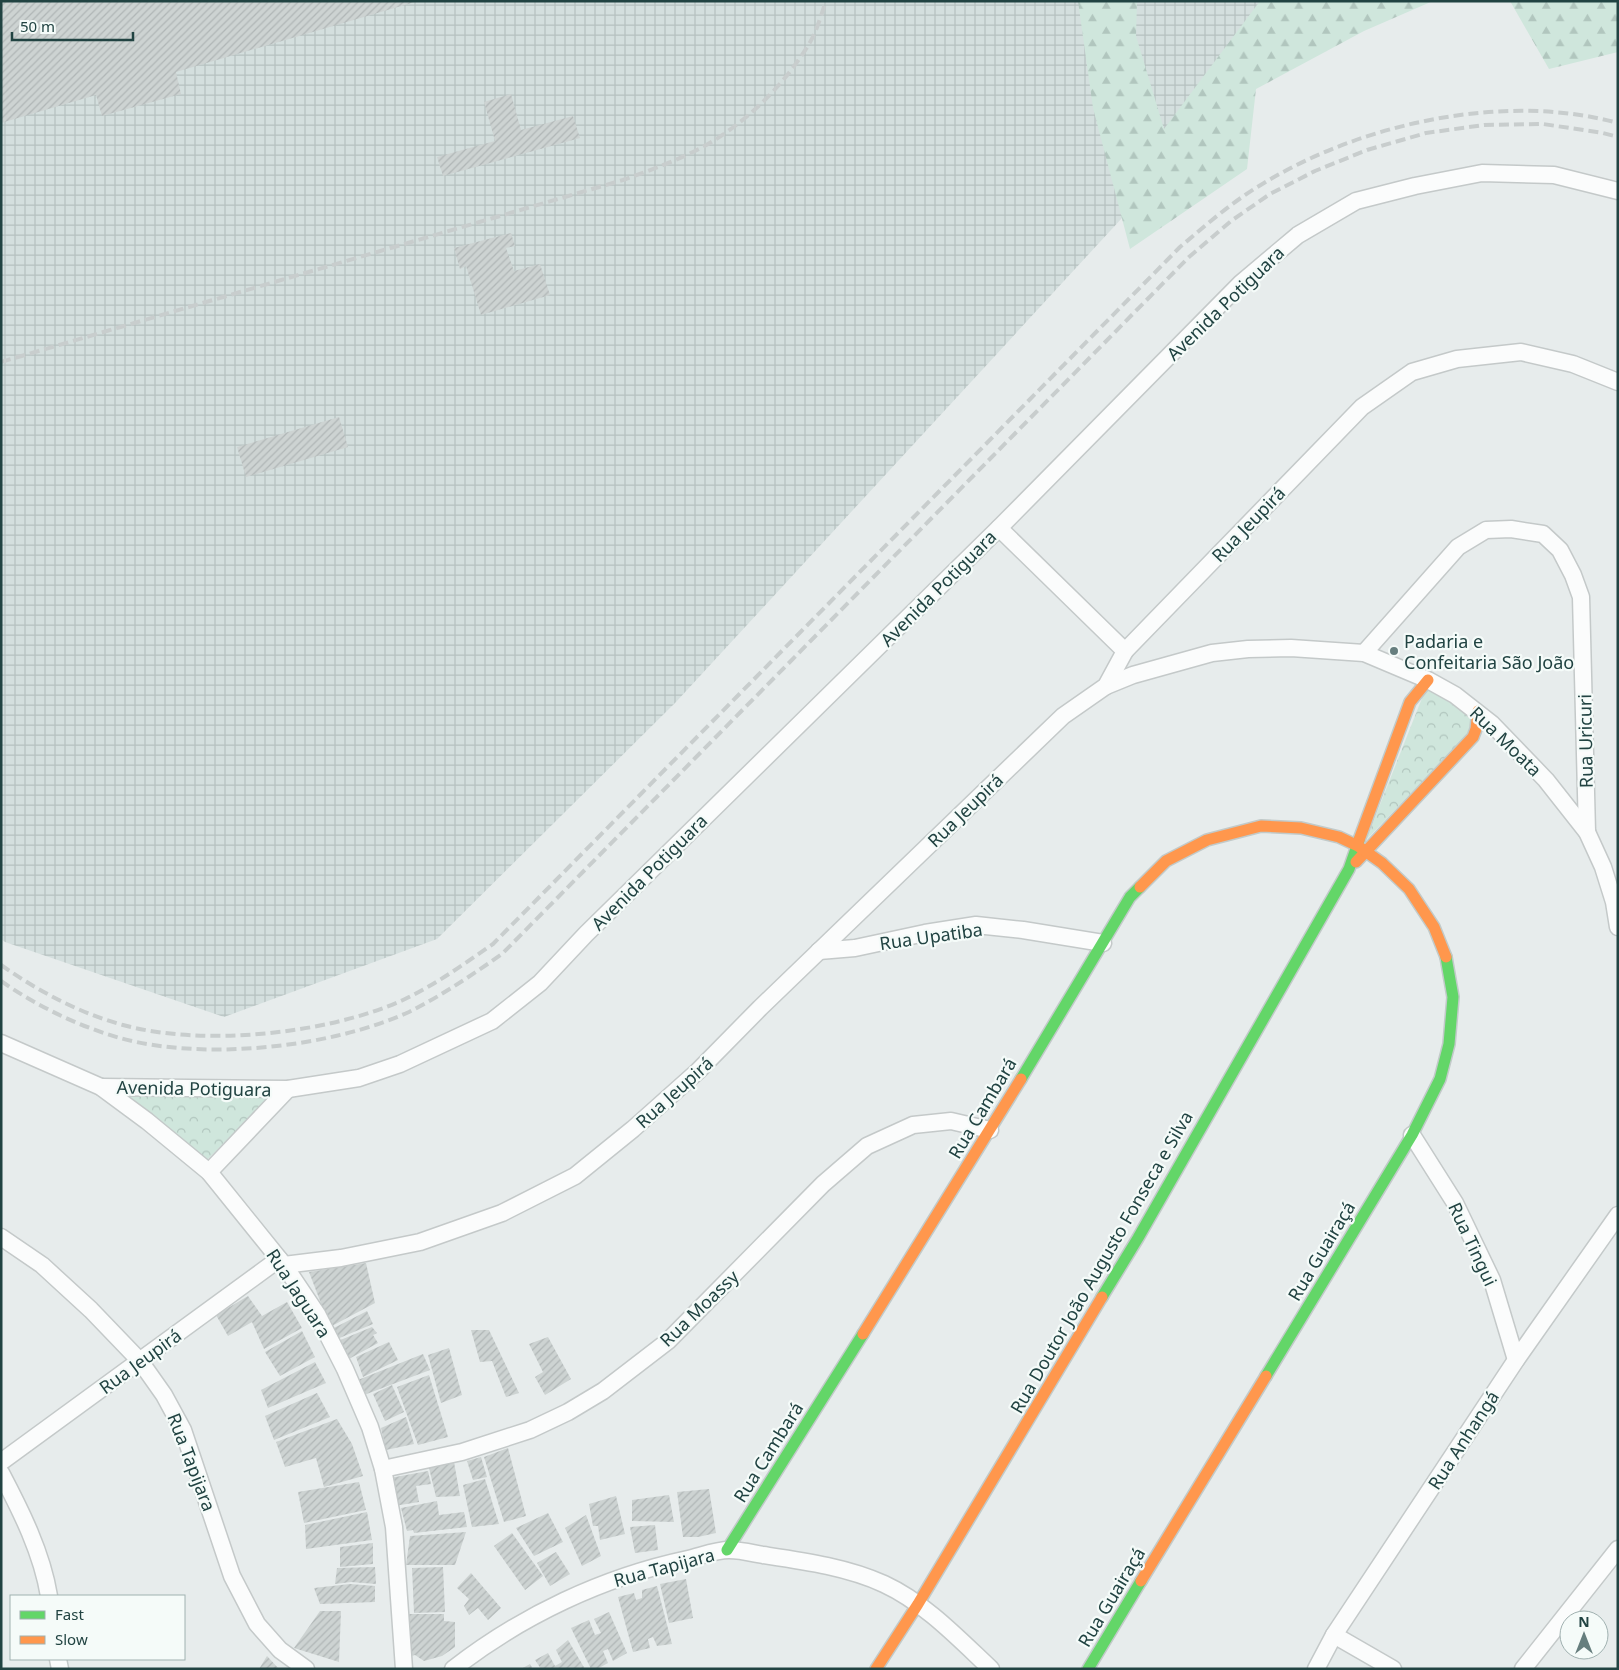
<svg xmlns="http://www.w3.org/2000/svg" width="1619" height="1670" font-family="'Noto Sans',sans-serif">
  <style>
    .industrial { fill: url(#industrial-grid) }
    .forest { fill: url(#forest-firs) }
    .park { fill: url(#park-crowns) }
    .building { fill: url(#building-hatch) }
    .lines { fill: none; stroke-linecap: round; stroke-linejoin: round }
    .street-casing { stroke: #c4c9c9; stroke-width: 19 }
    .fast-casing { stroke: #c2cac9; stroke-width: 14 }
    .slow-casing { stroke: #c2cac9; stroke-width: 14 }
    .street { stroke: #fbfcfc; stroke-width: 16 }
    .fast { stroke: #63d668; stroke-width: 11 }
    .slow { stroke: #ff974d; stroke-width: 11 }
    .rail { stroke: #c8cdcd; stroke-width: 4; stroke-dasharray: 10 5; stroke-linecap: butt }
    .poi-dot { fill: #667e7e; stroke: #f5fbf9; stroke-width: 2 }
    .labels { text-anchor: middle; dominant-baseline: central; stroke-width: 4.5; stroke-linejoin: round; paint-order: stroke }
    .street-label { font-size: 18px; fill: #214342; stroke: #f5fbf9 }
    .poi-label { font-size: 18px; fill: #214342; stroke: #f5fbf9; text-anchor: start }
  </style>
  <defs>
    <pattern id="industrial-grid" width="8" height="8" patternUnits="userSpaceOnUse" patternTransform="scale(1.25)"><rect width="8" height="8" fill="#d4dfde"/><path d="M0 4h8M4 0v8" fill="none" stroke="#b6c1c0"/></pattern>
    <pattern id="forest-firs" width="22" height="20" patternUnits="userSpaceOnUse" patternTransform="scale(1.25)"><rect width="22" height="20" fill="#cfe6dc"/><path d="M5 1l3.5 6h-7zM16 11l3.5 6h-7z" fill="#b1c6be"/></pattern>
    <pattern id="park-crowns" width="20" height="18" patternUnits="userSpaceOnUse" patternTransform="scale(1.25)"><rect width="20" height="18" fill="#cfe6dc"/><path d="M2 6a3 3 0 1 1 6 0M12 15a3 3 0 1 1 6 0" fill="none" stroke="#b1c6be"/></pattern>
    <pattern id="building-hatch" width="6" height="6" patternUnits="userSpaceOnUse" patternTransform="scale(1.25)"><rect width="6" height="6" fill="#cdd3d2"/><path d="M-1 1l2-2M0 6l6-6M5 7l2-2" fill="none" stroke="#b0b6b6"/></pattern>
  </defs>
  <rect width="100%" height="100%" fill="#e7ecec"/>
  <polygon class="industrial" points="1,1 1322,1 676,702 437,939 224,1017 5,942 1,939"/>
  <g class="forest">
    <polygon points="1078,1 1137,1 1136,36 1164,129 1260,1 1433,1 1364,31 1256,89 1247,169 1130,249 1093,108"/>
    <polygon points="1510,1 1618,1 1618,52 1549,69"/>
  </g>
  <g class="park">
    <polygon points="1428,683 1474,711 1467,735 1366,840"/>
    <polygon points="122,1095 269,1097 205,1162"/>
  </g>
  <g class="building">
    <polygon points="1,1 415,1 415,2 176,72 181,94 102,116 96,95 1,123"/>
    <polygon points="511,94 521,130 573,116 580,138 443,176 437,157 495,141 484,102"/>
    <polygon points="511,233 515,246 506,248 514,271 540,264 550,295 481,315 466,266 460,269 454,248"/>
    <polygon points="339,417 348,447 246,477 237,447"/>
    <polygon points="366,1263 375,1303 330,1327 309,1272"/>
    <polygon points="248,1296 262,1316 287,1302 302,1328 264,1349 252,1322 228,1336 216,1315"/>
    <polygon points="367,1311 373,1324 337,1339 332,1329"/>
    <polygon points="372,1327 377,1333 373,1335 378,1343 347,1360 338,1341"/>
    <polygon points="471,1330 489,1330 519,1393 506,1397 492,1361 480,1362"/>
    <polygon points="302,1331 315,1357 280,1376 265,1352"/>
    <polygon points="548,1337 571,1379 545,1395 535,1377 543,1372 529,1344"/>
    <polygon points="389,1342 398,1360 363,1377 356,1357"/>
    <polygon points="449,1348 462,1395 441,1403 428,1355"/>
    <polygon points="423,1354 430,1370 364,1395 358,1380"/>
    <polygon points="315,1362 326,1383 268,1408 261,1390"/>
    <polygon points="429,1375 448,1437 418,1445 397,1387"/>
    <polygon points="392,1385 404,1412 385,1421 373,1394"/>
    <polygon points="317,1393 330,1417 274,1440 265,1416"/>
    <polygon points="406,1417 414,1444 386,1450 381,1428"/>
    <polygon points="337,1419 352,1444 363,1476 324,1487 316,1458 285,1467 276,1442"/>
    <polygon points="508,1448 526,1516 504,1522 484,1457"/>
    <polygon points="481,1457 487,1477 473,1480 467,1461"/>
    <polygon points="454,1462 460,1496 436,1497 429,1468"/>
    <polygon points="428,1471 431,1484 416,1486 419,1502 394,1506 390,1478"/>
    <polygon points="485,1479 499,1524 472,1527 463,1485"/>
    <polygon points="359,1482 366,1510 304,1523 298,1492"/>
    <polygon points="709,1489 716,1533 698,1537 683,1537 677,1492"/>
    <polygon points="669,1495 674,1522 632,1521 632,1500"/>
    <polygon points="616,1496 625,1534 600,1540 598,1526 593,1526 589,1504"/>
    <polygon points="437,1501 439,1515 464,1512 467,1527 414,1533 413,1530 407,1531 401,1508"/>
    <polygon points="367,1512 372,1540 306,1549 305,1525"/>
    <polygon points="548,1513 563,1542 534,1556 516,1528"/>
    <polygon points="586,1515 601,1556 582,1566 565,1528"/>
    <polygon points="655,1525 658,1550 635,1553 630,1527"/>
    <polygon points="466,1532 455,1565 406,1565 410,1536"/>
    <polygon points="512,1533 543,1576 525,1590 494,1546"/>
    <polygon points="373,1543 373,1564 340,1567 340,1547"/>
    <polygon points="556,1552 570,1574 550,1586 537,1563"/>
    <polygon points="375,1567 376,1584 351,1582 335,1584 337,1568"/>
    <polygon points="443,1567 445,1612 414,1613 412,1568"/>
    <polygon points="471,1573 501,1608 488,1620 478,1608 469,1615 464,1606 469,1599 457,1588"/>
    <polygon points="686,1579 693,1618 669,1623 660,1584"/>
    <polygon points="350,1584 375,1586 375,1602 320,1604 314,1588"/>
    <polygon points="657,1586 672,1644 657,1646 653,1637 648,1639 650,1648 633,1652 618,1597 634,1593 636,1600 642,1598 642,1590"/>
    <polygon points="320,1611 341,1611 339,1662 294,1648"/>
    <polygon points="609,1612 627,1653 613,1661 608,1649 603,1651 608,1663 597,1669 591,1669 571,1628 589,1620 595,1635 601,1633 594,1619"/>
    <polygon points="406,1614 444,1614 444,1621 455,1622 455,1647 442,1656 424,1661 415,1655 407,1657"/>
    <polygon points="568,1640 585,1669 541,1669 535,1660 548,1653 555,1666 562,1662 556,1650"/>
    <polygon points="267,1656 279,1669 259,1669"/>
    <polygon points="530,1664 533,1669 521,1669"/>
  </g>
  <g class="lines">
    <defs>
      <g id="street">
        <polyline points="999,528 1125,651"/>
        <polyline points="1364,653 1458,547 1486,530 1511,529 1543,534 1560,550 1573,575 1581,597 1587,832"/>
        <polyline points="1106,686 1133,675 1212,653 1248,649 1291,648 1364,653 1428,680 1455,695 1492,724 1546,780 1587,832 1603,867 1614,902 1618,927"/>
        <polyline points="819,951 855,948 925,933 976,925 1023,930 1103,943"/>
        <polyline points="1,1043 101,1087 147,1121 209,1172 284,1265 317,1314 345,1369 370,1427 383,1469 394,1527 404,1669"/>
        <polyline points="101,1087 288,1089 359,1078 400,1064 492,1021 540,983 586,934 999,528 1241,283 1298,235 1356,201 1415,186 1482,173 1554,175 1618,191"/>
        <polyline points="1412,1135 1455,1203 1492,1280 1516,1360"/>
        <polyline points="209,1172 288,1089"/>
        <polyline points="1,1237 42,1265 91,1310 140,1361 164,1395 183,1430 232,1576 257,1624 280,1650 306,1669"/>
        <polyline points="284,1265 341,1258 420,1242 502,1213 575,1176 633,1129 698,1071 760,1008 1063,716 1106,686 1125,651 1362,407 1412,372 1457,359 1521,352 1573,364 1618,382"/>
        <polyline points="1,1462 279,1259"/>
        <polyline points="383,1469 462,1452 530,1430 568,1412 603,1391 668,1341 823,1184 867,1146 913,1125 951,1121 990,1130"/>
        <path d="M 1,1473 C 21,1511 42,1553 49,1596"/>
        <polyline points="1334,1635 1393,1669"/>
        <polyline points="58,1659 60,1669"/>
        <path d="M 453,1669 C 521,1616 603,1577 688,1559 C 701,1556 716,1550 729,1550 C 740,1550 752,1553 763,1555 C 803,1561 847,1567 884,1584 C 925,1603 958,1638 991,1669"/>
        <polyline points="1316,1669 1334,1635 1516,1360 1618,1215"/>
        <polyline points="1523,1669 1618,1549"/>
      </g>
      <g id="fast">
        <polyline points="1021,1079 1130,897 1140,887"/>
        <polyline points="1102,1297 1138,1238 1349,869 1359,840"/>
        <polyline points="1266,1376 1412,1135 1440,1079 1449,1044 1453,997 1446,957"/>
        <polyline points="727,1550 863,1334"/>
        <polyline points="1088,1669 1141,1581"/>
      </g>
      <g id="slow">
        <polyline points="1359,840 1410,702 1428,680"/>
        <polyline points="1356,862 1473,737 1476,729 1478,711"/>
        <polyline points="1140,887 1166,861 1207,840 1261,826 1301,828 1339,837 1358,846 1382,863 1409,889 1434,927 1446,957"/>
        <polyline points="863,1334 1021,1079"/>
        <polyline points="1141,1581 1266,1376"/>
        <polyline points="876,1669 918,1604 1102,1297"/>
      </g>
    </defs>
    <use href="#street" class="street-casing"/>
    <use href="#fast" class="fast-casing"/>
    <use href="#slow" class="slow-casing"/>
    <use href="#street" class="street"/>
    <use href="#fast" class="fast"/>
    <use href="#slow" class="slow"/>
    <g class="rail">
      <path d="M 1,362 L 623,180 C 648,171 673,162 697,150 C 742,127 783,87 809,44 C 817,31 821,15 826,1"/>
      <path d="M 1,965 C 38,991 79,1013 123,1025 C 203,1047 328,1034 403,1000 C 435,985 464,964 493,944 L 1180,247 C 1206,225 1233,201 1264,183 C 1363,123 1505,92 1618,123"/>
      <path d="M 1,981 C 37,1006 78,1026 120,1038 C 203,1061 330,1048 409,1012 C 441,996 472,975 502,954 L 1189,257 L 1231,221 L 1270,194 L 1315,171 L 1367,150 L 1426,133 L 1484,125 L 1543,124 L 1603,133 L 1618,137"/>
    </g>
  </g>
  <circle class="poi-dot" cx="1394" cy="651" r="5"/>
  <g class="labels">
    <g class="street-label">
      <text transform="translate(1225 303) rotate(-44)">Avenida Potiguara</text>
      <text transform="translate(1248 524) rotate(-46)">Rua Jeupirá</text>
      <text transform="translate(938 588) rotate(-45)">Avenida Potiguara</text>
      <text transform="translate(1506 741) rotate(44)">Rua Moata</text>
      <text transform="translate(1585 741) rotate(-91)">Rua Uricuri</text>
      <text transform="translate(965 810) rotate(-44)">Rua Jeupirá</text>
      <text transform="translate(649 872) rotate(-45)">Avenida Potiguara</text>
      <text transform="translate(931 936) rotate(-8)">Rua Upatiba</text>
      <text transform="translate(194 1088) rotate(1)">Avenida Potiguara</text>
      <text transform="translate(674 1092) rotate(-42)">Rua Jeupirá</text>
      <text transform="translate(982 1108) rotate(-59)">Rua Cambará</text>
      <text transform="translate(1473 1244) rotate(65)">Rua Tingui</text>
      <text transform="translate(1321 1251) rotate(-59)">Rua Guairaçá</text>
      <text transform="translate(1101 1262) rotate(-60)">Rua Doutor João Augusto Fonseca e Silva</text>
      <text transform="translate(299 1293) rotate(57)">Rua Jaguara</text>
      <text transform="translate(699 1308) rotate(-44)">Rua Moassy</text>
      <text transform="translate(140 1361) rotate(-36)">Rua Jeupirá</text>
      <text transform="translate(1463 1440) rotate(-57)">Rua Anhangá</text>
      <text transform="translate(768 1452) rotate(-58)">Rua Cambará</text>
      <text transform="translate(192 1462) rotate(69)">Rua Tapijara</text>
      <text transform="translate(664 1567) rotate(-15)">Rua Tapijara</text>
      <text transform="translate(1111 1597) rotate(-59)">Rua Guairaçá</text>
    </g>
    <g class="poi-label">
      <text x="1404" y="641">Padaria e<tspan x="1404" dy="21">Confeitaria São João</tspan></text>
    </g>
  </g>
  <rect width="1619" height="1670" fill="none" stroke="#214342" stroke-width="5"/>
  <rect x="10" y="1595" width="175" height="65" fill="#f5fbf9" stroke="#a0b1b0"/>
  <rect x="20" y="1611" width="25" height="8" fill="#63d668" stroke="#a0b1b0"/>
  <text x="55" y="1620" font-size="15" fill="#214342">Fast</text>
  <rect x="20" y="1636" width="25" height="8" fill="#ff974d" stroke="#a0b1b0"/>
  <text x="55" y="1645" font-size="15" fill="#214342">Slow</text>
  <g transform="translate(1584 1635)"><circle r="24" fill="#f5fbf9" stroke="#a0b1b0"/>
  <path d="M0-4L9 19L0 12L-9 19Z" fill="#667e7e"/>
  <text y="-8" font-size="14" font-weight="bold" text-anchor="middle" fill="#214342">N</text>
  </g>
  <path d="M12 32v8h121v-8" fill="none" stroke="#214342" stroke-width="2.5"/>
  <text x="20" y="32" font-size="15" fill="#214342" stroke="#f5fbf9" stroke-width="4" paint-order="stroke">50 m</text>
</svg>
